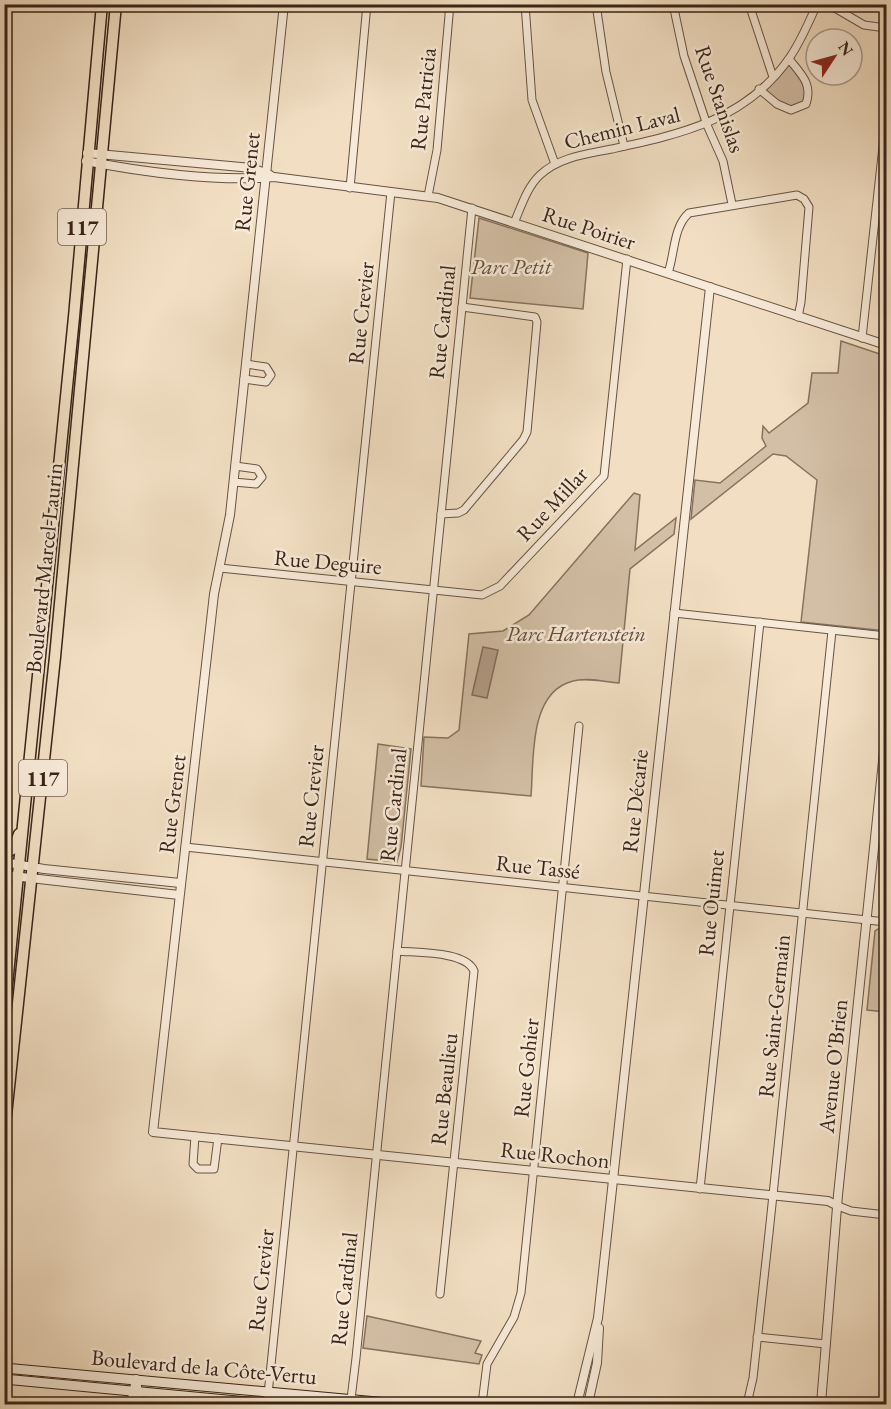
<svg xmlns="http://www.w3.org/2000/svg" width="891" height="1409" font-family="'EB Garamond',serif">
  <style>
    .green { fill: #d3bfa6; stroke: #86725f; stroke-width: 1.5 }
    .water { fill: #b39f89; stroke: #826e5c; stroke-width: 1.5 }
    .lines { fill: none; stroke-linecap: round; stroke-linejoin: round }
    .minor-casing { stroke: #675343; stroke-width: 9 }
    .tertiary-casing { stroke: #675343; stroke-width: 10 }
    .secondary-casing { stroke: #392418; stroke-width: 11 }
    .primary-casing { stroke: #392418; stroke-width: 13 }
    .minor { stroke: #f7ead8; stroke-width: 7 }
    .tertiary { stroke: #f7ead8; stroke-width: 8 }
    .secondary { stroke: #f7ead8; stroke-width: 9 }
    .primary { stroke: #f2dfc3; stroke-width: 10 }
    .labels { text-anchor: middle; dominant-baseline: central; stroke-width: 5; stroke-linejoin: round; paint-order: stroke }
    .shield { fill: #f7ead8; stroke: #725f52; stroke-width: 1.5 }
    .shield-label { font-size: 21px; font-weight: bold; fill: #392418 }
    .street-label { font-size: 22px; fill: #392418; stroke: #f7ead8 }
    .park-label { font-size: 22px; font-style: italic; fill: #604b3c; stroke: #f7ead8 }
  </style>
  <rect width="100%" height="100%" fill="#f2dfc3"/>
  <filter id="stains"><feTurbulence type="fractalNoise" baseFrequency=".00333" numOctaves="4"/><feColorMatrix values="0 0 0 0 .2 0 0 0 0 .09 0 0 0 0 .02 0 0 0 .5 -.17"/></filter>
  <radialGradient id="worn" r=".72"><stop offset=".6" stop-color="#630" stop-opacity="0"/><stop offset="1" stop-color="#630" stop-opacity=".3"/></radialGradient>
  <g class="green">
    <polygon points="789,59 808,83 806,104 791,110 759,89"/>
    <polygon points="479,218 588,253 583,309 470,298"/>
    <polygon points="841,341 886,356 886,631 801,622 817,480 786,456 773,454 691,519 695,480 720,483 766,446 762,438 763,426 769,433 808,403 812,373 838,373"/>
    <path d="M 634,493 L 640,495 L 635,550 L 676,518 L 674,534 L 630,569 L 619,683 C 605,682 587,677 573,681 C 528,692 534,761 531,796 L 421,786 L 424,737 L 448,738 L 459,730 L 469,634 L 503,631 L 529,615 Z"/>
    <polygon points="378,744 411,749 401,847 397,862 367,859"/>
    <polygon points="878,929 886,930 886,1012 867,1010 875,931"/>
    <polygon points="367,1316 481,1341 475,1353 482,1355 479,1364 363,1348"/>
  </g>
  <polygon class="water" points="483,647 498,650 487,698 472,695"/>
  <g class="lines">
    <defs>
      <g id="minor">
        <polyline points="525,4 532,100 555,164"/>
        <polyline points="596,4 606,72 624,146"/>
        <polyline points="673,4 684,56 707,125 723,161 732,204"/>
        <polyline points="749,4 773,77"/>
        <polyline points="828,4 864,25 886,28"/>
        <path d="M 759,89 L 777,104 L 791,110 L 806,104 C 813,84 801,74 789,59"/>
        <polyline points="350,188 367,4"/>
        <polyline points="428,196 437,150 450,4"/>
        <path d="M 514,223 C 521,207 527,187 540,175 C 559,157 587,154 612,149 C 681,134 747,120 790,57 C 801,41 809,22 817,4"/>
        <path d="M 668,273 C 675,253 673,227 689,213 L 797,195 L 804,199 L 809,207 L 801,302 L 798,317"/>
        <polyline points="862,338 886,119"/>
        <polyline points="244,379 266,382 271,375 266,367 246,364"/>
        <polyline points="234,482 256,484 262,477 257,469 235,466"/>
        <polyline points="441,514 458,513 464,510 523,440 527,432 537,322 535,317 462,307"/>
        <polyline points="220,568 482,595 500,586 604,476 627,259"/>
        <polyline points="674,613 886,636"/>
        <polyline points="185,847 886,922"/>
        <path d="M 397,951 C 417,953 466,951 474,971 L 440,1294"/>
        <polyline points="195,1136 193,1164 198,1169 214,1169 218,1138"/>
        <polyline points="700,1189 760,622"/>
        <polyline points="838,1206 851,1211 886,1215"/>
        <polyline points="757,1337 826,1344"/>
        <polyline points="267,1404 391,192"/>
        <polyline points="347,1404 351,1399 356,1358 472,208"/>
        <polyline points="482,1404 487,1364 514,1317 521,1293 579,726"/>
        <polyline points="747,1404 753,1378 769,1233 832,631"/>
      </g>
      <g id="tertiary">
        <polyline points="284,4 230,515 214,594 153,1132 828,1201 838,1206"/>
        <polyline points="87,153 252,168 270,175"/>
        <path d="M 86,161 C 142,172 217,182 274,177 L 438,198 L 886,345"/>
        <polyline points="4,862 44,869 180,883"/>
        <polyline points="4,875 179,895"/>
        <polyline points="137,1386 139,1404"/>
        <polyline points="131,1404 136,1379"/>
        <polyline points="577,1404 598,1318 710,287"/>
        <polyline points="588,1404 597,1363 599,1328"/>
        <polyline points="821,1404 838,1195 886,732"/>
      </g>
      <g id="secondary">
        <polyline points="4,1368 399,1404"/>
        <polyline points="4,1379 269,1404"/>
      </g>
      <g id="primary">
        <polyline points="4,855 14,848 19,834"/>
        <polyline points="4,888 12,910"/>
        <polyline points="4,1014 74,317 102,4"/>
        <polyline points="4,1134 55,657 116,4"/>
        <polyline points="4,1367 5,1368"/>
      </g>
    </defs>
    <use href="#minor" class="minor-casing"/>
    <use href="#tertiary" class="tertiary-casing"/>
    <use href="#secondary" class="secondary-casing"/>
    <use href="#primary" class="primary-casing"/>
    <use href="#minor" class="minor"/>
    <use href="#tertiary" class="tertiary"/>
    <use href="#secondary" class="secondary"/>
    <use href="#primary" class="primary"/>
  </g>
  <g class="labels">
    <g class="shield">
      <rect x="58" y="209" width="48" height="36" rx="4.5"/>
      <rect x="19" y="760" width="48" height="36" rx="4.5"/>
    </g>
    <g class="shield-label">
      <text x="82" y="227">117</text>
      <text x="43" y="778">117</text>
    </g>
    <g class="street-label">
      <text transform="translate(423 99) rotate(-84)">Rue Patricia</text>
      <text transform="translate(720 99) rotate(71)">Rue Stanislas</text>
      <text transform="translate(622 128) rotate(-14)">Chemin Laval</text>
      <text transform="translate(247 182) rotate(-84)">Rue Grenet</text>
      <text transform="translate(589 228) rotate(18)">Rue Poirier</text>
      <text transform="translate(361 313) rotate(-84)">Rue Crevier</text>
      <text transform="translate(442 322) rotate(-84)">Rue Cardinal</text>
      <text transform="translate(552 504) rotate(-47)">Rue Millar</text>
      <text transform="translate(328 562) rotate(5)">Rue Deguire</text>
      <text transform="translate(44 568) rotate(-84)">Boulevard Marcel-Laurin</text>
      <text transform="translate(311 796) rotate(-84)">Rue Crevier</text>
      <text transform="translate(635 801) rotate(-84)">Rue Décarie</text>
      <text transform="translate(172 804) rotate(-83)">Rue Grenet</text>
      <text transform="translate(393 805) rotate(-84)">Rue Cardinal</text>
      <text transform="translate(538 867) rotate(6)">Rue Tassé</text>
      <text transform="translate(711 903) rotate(-84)">Rue Ouimet</text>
      <text transform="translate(774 1016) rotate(-84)">Rue Saint-Germain</text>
      <text transform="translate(833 1066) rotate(-84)">Avenue O'Brien</text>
      <text transform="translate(526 1068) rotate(-84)">Rue Gohier</text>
      <text transform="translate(444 1089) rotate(-84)">Rue Beaulieu</text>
      <text transform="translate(555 1155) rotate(6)">Rue Rochon</text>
      <text transform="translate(261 1280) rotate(-84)">Rue Crevier</text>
      <text transform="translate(344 1289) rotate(-84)">Rue Cardinal</text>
      <text transform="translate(204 1367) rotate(5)">Boulevard de la Côte-Vertu</text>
    </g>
    <g class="park-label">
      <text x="511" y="266">Parc Petit</text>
      <text x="576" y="633">Parc Hartenstein</text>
    </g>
  </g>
  <rect width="891" height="1409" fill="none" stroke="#f2dfc3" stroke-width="24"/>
  <rect x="6" y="6" width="879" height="1397" fill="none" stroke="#392418" stroke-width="3"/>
  <rect x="12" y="12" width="867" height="1385" fill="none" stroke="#392418" stroke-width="1.5"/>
  <g transform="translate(834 57) rotate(54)"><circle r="28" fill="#f7ead8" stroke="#ab9b8b" stroke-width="1.5"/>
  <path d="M0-4.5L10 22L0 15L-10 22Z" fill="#8f2418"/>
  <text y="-9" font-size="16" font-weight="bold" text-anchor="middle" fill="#392418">N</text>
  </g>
  <rect width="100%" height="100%" filter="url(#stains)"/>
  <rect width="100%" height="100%" fill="url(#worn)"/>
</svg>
